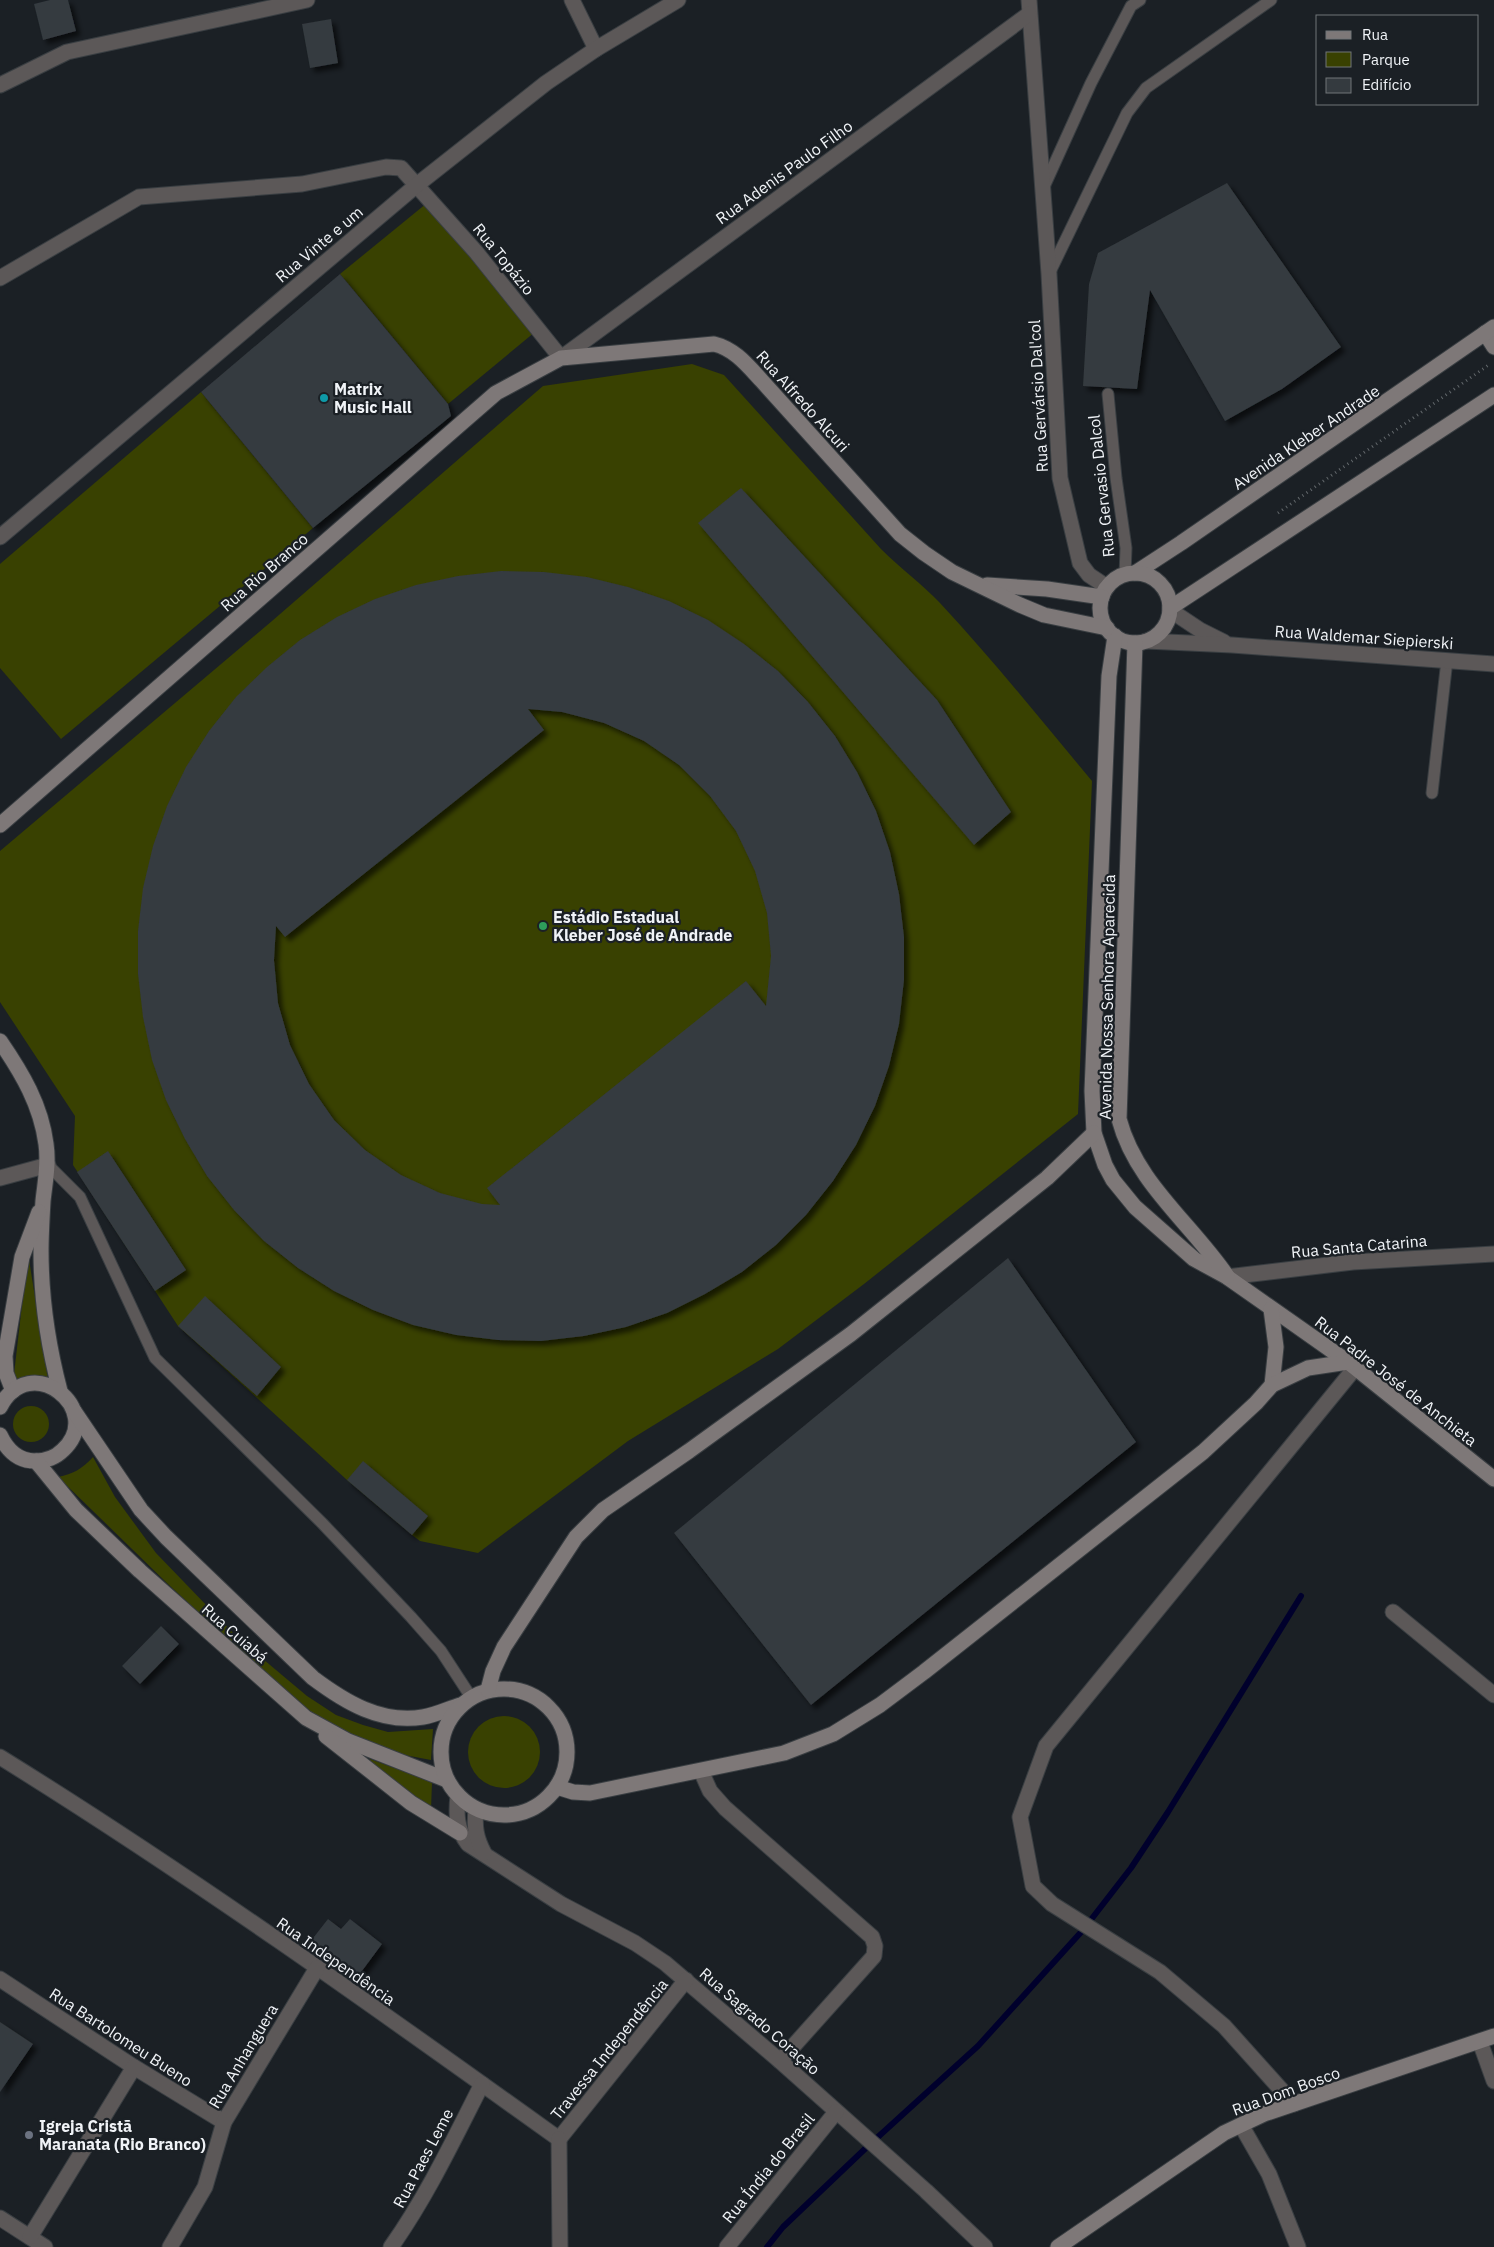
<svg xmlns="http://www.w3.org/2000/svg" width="1494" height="2247" font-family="'IBM Plex Sans',sans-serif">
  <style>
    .green { fill: #394101 }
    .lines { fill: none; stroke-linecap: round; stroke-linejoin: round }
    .stream { stroke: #00002c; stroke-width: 6 }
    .building { fill: #343a3f; fill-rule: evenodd; filter: url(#shadow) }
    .lane-casing { stroke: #393e42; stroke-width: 13 }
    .street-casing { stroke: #393e42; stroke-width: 17 }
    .secondary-casing { stroke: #393e42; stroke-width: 17 }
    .path { stroke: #63686c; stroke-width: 3; stroke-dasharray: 1 4; stroke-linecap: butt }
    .lane { stroke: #5c5858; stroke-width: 11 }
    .street { stroke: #5c5858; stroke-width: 15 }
    .secondary { stroke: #7e7878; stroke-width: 15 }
    .culture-dot { fill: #0f9aa8; stroke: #1b2025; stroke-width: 2 }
    .leisure-dot { fill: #2e9e5b; stroke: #1b2025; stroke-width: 2 }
    .worship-dot { fill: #6b7280; stroke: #1b2025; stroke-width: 2 }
    .labels { text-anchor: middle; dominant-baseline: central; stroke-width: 4.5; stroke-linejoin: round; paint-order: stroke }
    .street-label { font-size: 16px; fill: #f0f3f7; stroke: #1b2025 }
    .poi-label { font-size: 16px; font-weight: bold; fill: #f0f3f7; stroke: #1b2025; text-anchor: start }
  </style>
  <defs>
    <filter id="shadow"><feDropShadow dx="4.5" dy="4.5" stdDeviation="2.5" flood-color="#0009"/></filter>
  </defs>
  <rect width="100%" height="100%" fill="#1b2025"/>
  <g class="green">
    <polygon points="427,203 535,332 448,404 340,274"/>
    <path d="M 692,364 L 724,375 L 881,549 C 900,568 922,584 940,603 C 993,660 1042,721 1092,781 L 1078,1114 L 864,1284 L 778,1349 L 628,1441 L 478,1553 L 420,1541 L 412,1535 L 347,1480 L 178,1326 L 73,1165 L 75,1116 L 0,1002 L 0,851 L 272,621 L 543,386 Z"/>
    <polygon points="201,392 313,528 61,739 0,668 0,564"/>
    <polygon points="28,1253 48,1380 13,1383"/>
    <circle cx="31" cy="1424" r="18"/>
    <path d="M 93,1457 L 115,1497 L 156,1553 L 238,1638 L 307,1696 L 336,1715 L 363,1725 L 388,1732 L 433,1729 L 431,1760 L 378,1750 L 322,1721 L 273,1681 L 169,1585 L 58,1477 C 73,1474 82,1469 93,1457 Z"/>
    <circle cx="504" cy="1752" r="36"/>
    <polygon points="370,1759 432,1782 431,1809 369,1765"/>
  </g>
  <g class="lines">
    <polyline class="stream" points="767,2247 783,2227 868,2146 978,2046 1083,1930 1131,1868 1168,1812 1301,1596"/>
  </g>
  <g class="building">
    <polygon points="50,0 68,0 76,31 43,40 34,4"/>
    <polygon points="331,19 338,63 310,68 302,24"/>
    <polygon points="1227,183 1341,347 1282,389 1225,421 1150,290 1137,389 1083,386 1089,284 1098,253"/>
    <polygon points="340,274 448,404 451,416 313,528 201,392"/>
    <polygon points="741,488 937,700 1011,812 974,845 698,523"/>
    <path d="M 501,571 L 544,572 L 587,577 L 628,587 L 669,601 L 708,620 L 744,644 L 778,671 L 808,702 L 835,736 L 857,772 L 876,811 L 890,852 L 899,894 L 904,937 L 904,980 L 899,1024 L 889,1066 L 875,1106 L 856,1145 L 833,1181 L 806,1215 L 776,1245 L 742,1272 L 705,1294 L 667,1313 L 626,1327 L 584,1336 L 541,1341 L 498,1340 L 456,1335 L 413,1325 L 373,1310 L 334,1291 L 298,1268 L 264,1241 L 234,1210 L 207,1176 L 185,1139 L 166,1100 L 152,1060 L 143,1017 L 138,974 L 138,931 L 143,888 L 153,846 L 167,806 L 186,767 L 209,731 L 236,697 L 267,667 L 300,640 L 337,617 L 375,599 L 416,585 L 458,576 ZM 528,709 L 562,712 L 604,723 L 644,741 L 679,765 L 710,796 L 736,831 L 755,871 L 767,913 L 771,956 L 766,1006 L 746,981 L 487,1188 L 500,1205 L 482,1204 L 440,1193 L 401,1175 L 365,1150 L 334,1120 L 309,1084 L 290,1045 L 278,1003 L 274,960 L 276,926 L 285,937 L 544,730 Z"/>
    <polygon points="108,1151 186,1270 155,1291 77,1172"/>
    <polygon points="1008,1258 1136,1442 811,1705 674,1533"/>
    <polygon points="205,1296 281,1367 257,1396 178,1326"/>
    <polygon points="363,1461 428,1516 412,1535 347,1480"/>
    <polygon points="161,1626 179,1644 140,1684 122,1666"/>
    <polygon points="328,1919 341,1929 350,1919 382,1944 356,1979 310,1942"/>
    <polygon points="0,2022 33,2044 0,2092"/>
  </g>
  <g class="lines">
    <defs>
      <g id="lane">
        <polyline points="1043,189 1091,83 1131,6 1140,0"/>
        <polyline points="1049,274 1127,113 1146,88 1271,0"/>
        <polyline points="1108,394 1116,478 1126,548 1125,575"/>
        <polyline points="1432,793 1447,660"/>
        <polyline points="48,1165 80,1197 155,1358 322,1523 411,1617 441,1651 471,1697"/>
      </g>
      <g id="street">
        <polyline points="572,0 596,49"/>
        <polyline points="1029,0 1049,274 1060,478 1080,563 1089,575 1107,587"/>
        <polyline points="0,85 67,52 307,0"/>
        <polyline points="0,278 139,197 302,184 386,167 401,168 476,252 561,358 1029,14"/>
        <polyline points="0,537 418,184 546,83 596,49 678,0"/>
        <polyline points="1170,610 1200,630 1224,642"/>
        <polyline points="1146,641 1232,645 1494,664"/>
        <polyline points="0,1178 48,1165"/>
        <polyline points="1227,1277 1353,1262 1494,1254"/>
        <polyline points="1393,1612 1494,1695"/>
        <path d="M 0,1757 C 192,1876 376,2008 559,2139"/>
        <polyline points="701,1771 710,1791 725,1808 872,1937 875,1946 874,1956 780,2061"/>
        <path d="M 458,1795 C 456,1814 456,1828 468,1844 L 561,1904 L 635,1943 L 665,1963 L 780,2061 L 926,2191 L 985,2247"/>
        <path d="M 476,1809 C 474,1827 476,1838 484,1853"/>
        <polyline points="0,1979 134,2067 224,2122"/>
        <polyline points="1480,2042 1494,2081"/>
        <polyline points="1294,2104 1224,2026 1160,1972 1052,1904 1033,1886 1020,1817 1046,1746 1355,1368"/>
        <polyline points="1241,2125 1269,2174 1298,2247"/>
        <polyline points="559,2139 686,1980"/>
        <polyline points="559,2139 560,2247"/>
        <polyline points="0,2218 45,2247"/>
        <polyline points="30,2237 134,2067"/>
        <polyline points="170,2247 205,2187 224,2122 317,1968"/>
        <path d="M 391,2247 C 427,2196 454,2139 482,2084"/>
        <polyline points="727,2247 836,2112"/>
      </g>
      <g id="secondary">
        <polyline points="1485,333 1494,347"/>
        <polyline points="1135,573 1181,543 1494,327"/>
        <circle cx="1135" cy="608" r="35"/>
        <polyline points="987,585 1047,589 1102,597"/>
        <polyline points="1170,608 1494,395"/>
        <polyline points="1115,636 1109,676 1092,1091 1094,1133 1105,1165 1113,1180 1135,1207 1194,1259 1227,1277 1348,1362 1494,1479"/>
        <path d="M 1135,643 L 1119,1119 C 1136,1183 1190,1222 1227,1276"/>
        <path d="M 0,825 L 496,393 L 561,358 L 714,344 C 735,349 748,366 762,381 L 900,534 L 924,553 L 952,572 L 1020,605 L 1044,615 L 1107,628"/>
        <path d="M 0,1041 C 22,1073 41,1105 46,1144 C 49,1164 45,1182 43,1201 C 42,1218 41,1235 41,1251 C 41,1299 48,1345 60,1391"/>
        <polyline points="1271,1309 1276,1347 1272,1385"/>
        <polyline points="13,1391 6,1373 5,1356 22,1257 39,1212"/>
        <path d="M 0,1407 C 30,1349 106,1410 63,1450 C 56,1457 46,1461 35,1461 C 18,1461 7,1450 0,1435"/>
        <path d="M 74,1411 L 141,1510 L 166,1537 L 313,1678 C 345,1702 381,1724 423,1717 C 435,1715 448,1709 460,1705"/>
        <polyline points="36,1461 76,1510 140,1571 306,1718 348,1741 447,1780"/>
        <circle cx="504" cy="1752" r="63"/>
        <polyline points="488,1690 493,1671 504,1647 576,1537 603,1510 689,1451 851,1334 1047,1178 1094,1133"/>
        <polyline points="326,1736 411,1803 460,1833"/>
        <polyline points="557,1787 573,1792 590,1793 784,1753 833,1734 880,1705 924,1672 1203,1452 1256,1403 1272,1385 1308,1368 1348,1362"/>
        <polyline points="1058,2247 1224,2133 1264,2114 1494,2036"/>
      </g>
    </defs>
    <use href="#lane" class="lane-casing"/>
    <use href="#street" class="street-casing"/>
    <use href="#secondary" class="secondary-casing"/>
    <polyline class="path" points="1278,513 1490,364"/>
    <use href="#lane" class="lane"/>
    <use href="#street" class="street"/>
    <use href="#secondary" class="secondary"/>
  </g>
  <circle class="culture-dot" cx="324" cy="398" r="5"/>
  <circle class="leisure-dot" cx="543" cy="926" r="5"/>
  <circle class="worship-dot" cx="29" cy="2135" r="5"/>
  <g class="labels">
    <g class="street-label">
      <text transform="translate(784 172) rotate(-36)">Rua Adenis Paulo Filho</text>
      <text transform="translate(319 244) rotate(-40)">Rua Vinte e um</text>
      <text transform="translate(504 259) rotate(51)">Rua Topázio</text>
      <text transform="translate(1038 396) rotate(-93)">Rua Gervársio Dal'col</text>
      <text transform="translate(803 401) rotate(48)">Rua Alfredo Alcuri</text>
      <text transform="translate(1306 437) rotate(-34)">Avenida Kleber Andrade</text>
      <text transform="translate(1101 486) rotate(-96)">Rua Gervasio Dalcol</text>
      <text transform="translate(264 572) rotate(-41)">Rua Rio Branco</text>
      <text transform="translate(1364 637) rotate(4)">Rua Waldemar Siepierski</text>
      <text transform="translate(1107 997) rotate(-89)">Avenida Nossa Senhora Aparecida</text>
      <text transform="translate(1359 1246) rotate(-5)">Rua Santa Catarina</text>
      <text transform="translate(1396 1381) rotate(38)">Rua Padre José de Anchieta</text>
      <text transform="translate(235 1633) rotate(41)">Rua Cuiabá</text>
      <text transform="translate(336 1961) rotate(35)">Rua Independência</text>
      <text transform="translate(760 2021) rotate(41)">Rua Sagrado Coração</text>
      <text transform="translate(121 2037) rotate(33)">Rua Bartolomeu Bueno</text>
      <text transform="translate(609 2049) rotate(-51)">Travessa Independência</text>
      <text transform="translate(243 2056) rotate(-59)">Rua Anhanguera</text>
      <text transform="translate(1286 2091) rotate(-20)">Rua Dom Bosco</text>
      <text transform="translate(423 2158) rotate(-62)">Rua Paes Leme</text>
      <text transform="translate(768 2168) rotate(-51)">Rua Índia do Brasil</text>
    </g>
    <g class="poi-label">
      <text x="334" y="389">Matrix<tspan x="334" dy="18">Music Hall</tspan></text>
      <text x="553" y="917">Estádio Estadual<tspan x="553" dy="18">Kleber José de Andrade</tspan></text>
      <text x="39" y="2126">Igreja Cristã<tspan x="39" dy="18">Maranata (Rio Branco)</tspan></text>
    </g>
  </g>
  <rect x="1316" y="15" width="162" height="90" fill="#1b2025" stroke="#707479"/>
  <rect x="1326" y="31" width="25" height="8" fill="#7e7878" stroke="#707479"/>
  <text x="1362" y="40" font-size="15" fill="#f0f3f7">Rua</text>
  <rect x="1326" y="52" width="25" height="15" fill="#394101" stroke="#707479"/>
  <text x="1362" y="65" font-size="15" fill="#f0f3f7">Parque</text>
  <rect x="1326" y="78" width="25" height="15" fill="#343a3f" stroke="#707479"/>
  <text x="1362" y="90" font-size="15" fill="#f0f3f7">Edifício</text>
</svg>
